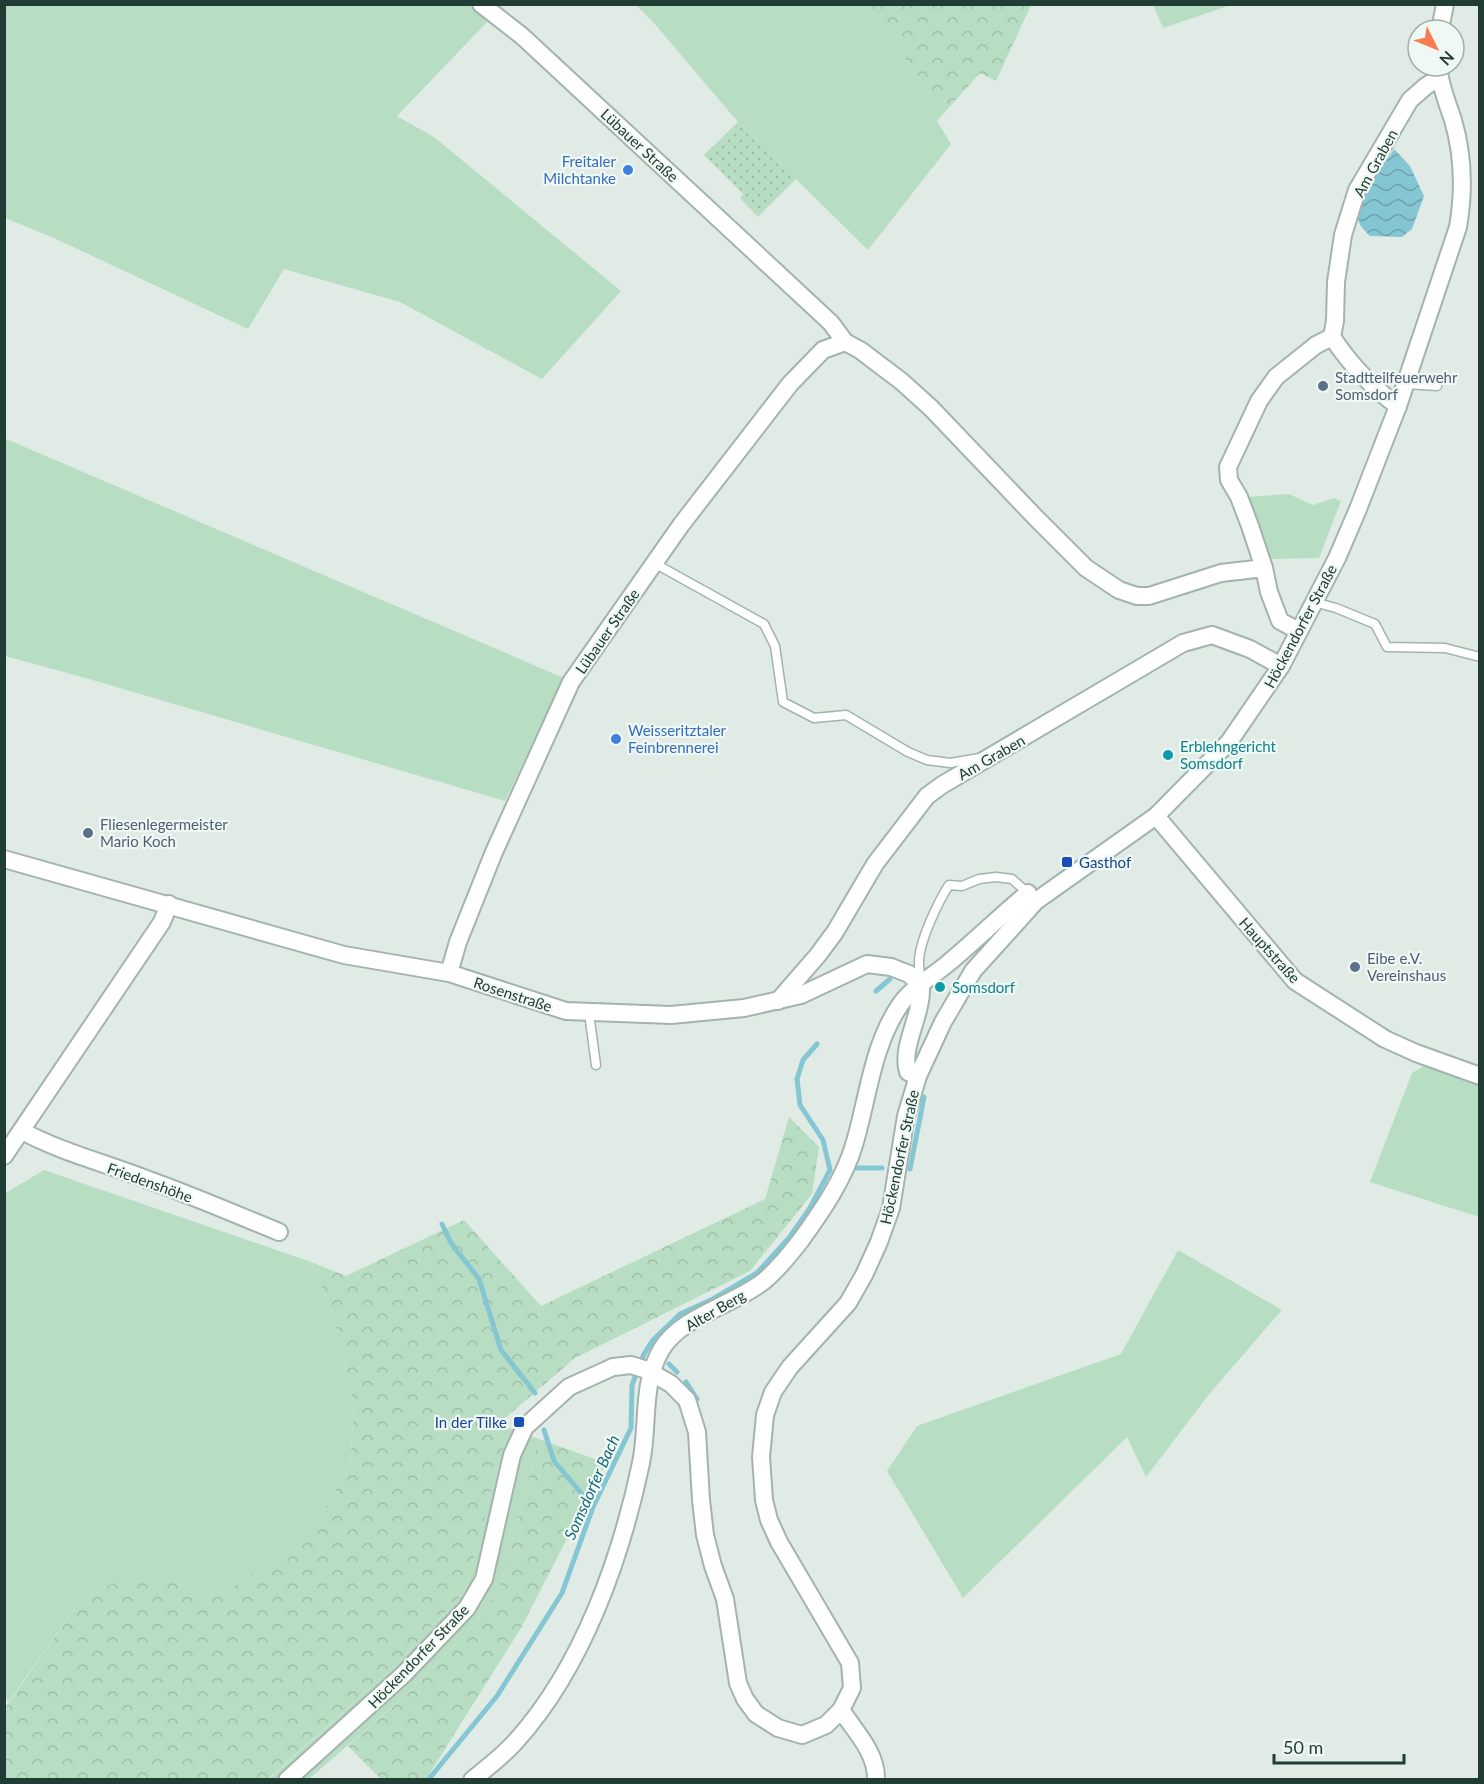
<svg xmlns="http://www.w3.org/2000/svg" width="1484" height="1784" font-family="Lato,sans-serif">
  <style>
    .green { fill: #b7dec2 }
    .forest { fill: url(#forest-crowns) }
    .garden { fill: url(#garden-dots) }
    .water { fill: url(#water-waves) }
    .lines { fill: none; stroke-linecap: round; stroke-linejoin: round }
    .stream { stroke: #85c6d3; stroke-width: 5 }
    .service-casing { stroke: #a3b3ad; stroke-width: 11 }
    .minor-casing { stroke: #a3b3ad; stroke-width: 20 }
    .service { stroke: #fff; stroke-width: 8 }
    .minor { stroke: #fff; stroke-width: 16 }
    .shop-dot { fill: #3f7fe0; stroke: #f0f8f4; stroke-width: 2 }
    .service-dot { fill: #5c6f8a; stroke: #f0f8f4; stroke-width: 2 }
    .culture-dot { fill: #0f9aa8; stroke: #f0f8f4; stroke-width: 2 }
    .transit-dot { fill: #1a4fb4; stroke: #f0f8f4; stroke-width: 2 }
    .labels { text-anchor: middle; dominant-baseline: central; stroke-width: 4.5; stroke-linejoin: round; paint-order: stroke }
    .street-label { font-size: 15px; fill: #203c35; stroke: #f0f8f4 }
    .shop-label { font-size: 15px; fill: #366cbe; stroke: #f0f8f4; text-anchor: end }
    .service-label { font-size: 15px; fill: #4e5e75; stroke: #f0f8f4; text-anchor: start }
    .culture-label { font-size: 15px; fill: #0d838f; stroke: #f0f8f4; text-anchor: start }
    .transit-label { font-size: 15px; fill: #164399; stroke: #f0f8f4; text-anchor: start }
    .water-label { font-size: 16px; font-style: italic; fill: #17697b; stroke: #f0f8f4 }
  </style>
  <defs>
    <pattern id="forest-crowns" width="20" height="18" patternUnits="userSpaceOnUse" patternTransform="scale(1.5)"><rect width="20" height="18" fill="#b7dec2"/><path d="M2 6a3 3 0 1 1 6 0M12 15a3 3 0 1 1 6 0" fill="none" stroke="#9dbfa7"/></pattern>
    <pattern id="garden-dots" width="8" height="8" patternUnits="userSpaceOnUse" patternTransform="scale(1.5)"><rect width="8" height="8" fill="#b7dec2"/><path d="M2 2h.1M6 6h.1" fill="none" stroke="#9dbfa7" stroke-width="1.8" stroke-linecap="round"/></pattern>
    <pattern id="water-waves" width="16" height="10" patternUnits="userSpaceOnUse" patternTransform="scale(1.5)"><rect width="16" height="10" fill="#85c6d3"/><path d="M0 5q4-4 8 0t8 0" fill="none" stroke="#6ca2ac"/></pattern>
  </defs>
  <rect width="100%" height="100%" fill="#e0ebe6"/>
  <g class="green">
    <polygon points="4,5 499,5 488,21 397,116 434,137 621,291 542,379 400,302 284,269 248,329 54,238 5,218"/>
    <polygon points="636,5 867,5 944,113 937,121 951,144 868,250 738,122 653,22"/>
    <polygon points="1153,5 1231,5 1163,28"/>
    <polygon points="4,438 564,678 505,801 89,679 5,656"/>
    <polygon points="1289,494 1313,505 1334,498 1341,501 1319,558 1268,559 1244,497"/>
    <polygon points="1424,1066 1456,1077 1479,1077 1479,1217 1370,1182 1412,1073"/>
    <polygon points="44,1170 311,1262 334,1317 354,1406 350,1466 323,1512 286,1551 223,1593 181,1585 83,1597 9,1701 4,1698 4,1194"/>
    <polygon points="1178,1250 1282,1310 1210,1393 1146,1477 1127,1437 963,1598 887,1471 917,1426 1121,1354"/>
    <polygon points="509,1428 539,1439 499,1590 478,1620 406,1695 309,1779 268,1780 389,1671 464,1593"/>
  </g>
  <g class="forest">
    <polygon points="1031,5 996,81 980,73 944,113 867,5"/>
    <polygon points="789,1117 819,1147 812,1194 750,1271 575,1358 498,1424 509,1428 464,1593 389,1671 268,1779 5,1779 5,1708 83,1597 137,1573 181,1585 223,1593 286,1551 323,1512 350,1466 354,1406 334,1317 311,1262 346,1276 464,1220 541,1306 765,1199"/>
    <polygon points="539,1439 606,1463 521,1628 426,1779 381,1779 348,1746 406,1695 478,1620 499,1590"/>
  </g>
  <polygon class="garden" points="738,122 796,179 758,217 740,198 743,194 704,155"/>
  <path class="water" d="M 1394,149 L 1410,166 L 1424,196 L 1412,229 L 1402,237 L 1370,236 C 1364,230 1358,225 1358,216 C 1357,197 1384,165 1394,149 Z"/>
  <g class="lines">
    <g class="stream">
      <polyline points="876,991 890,979"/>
      <polyline points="855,1168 882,1168"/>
      <polyline points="910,1169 924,1097"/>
      <polyline points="442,1224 451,1243 479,1279 501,1350 535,1393"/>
      <polyline points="669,1364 677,1372"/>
      <polyline points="686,1382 697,1399"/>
      <polyline points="544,1430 554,1461 593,1507"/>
      <polyline points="428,1780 497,1696 562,1593 593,1507 631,1428 632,1385 644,1354 653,1340 680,1314 713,1299 757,1273 789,1238 810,1208 830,1170 823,1140 800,1105 797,1079 803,1060 817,1044"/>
    </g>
    <defs>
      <g id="service">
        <polyline points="1405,384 1437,386"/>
        <polyline points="654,563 764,624 775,646 783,702 814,718 846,715 908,752 927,760 950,763 980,758"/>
        <polyline points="1314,602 1336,608 1375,624 1387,647 1445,648 1480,657"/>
        <path d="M 921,982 C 920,975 919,969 919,962 C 919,942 938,902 949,885 L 962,886 L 979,879 L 996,877 L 1012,879 L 1029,894"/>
        <polyline points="589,1013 596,1065"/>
      </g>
      <g id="minor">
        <polyline points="481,4 522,36 831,323 845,342 860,350 901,381 931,408 1036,518 1086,568 1119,590 1137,596 1149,596 1221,573 1264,568 1269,592 1280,621 1299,631"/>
        <polyline points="1440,30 1445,4"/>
        <path d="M 1398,406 C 1371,387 1350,364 1332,337 L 1335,321 L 1336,282 L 1343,235 L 1357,190 L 1410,100 L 1426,86 L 1439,78"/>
        <polyline points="1264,568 1250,526 1239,497 1229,480 1228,467 1259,401 1276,377 1316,345 1332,337"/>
        <polyline points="1156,816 1295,981 1385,1039 1416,1053 1480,1076"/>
        <path d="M 4,859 L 344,955 L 449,973 L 566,1011 L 671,1015 L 744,1008 L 801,995 L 867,964 L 891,967 L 909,974 L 921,985 C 923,1015 900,1046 908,1072 L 918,1076"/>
        <polyline points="449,973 458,942 494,852 571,682 681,525 790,384 823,350 845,342"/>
        <polyline points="778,1001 818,955 835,932 875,864 927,796 942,785 1183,643 1212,635 1250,649 1281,666"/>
        <path d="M 22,1131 C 61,1152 105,1163 146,1179 C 191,1195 235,1214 279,1232"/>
        <polyline points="4,1156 162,922 169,904"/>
        <path d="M 841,1710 C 855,1731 877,1753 876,1780"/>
        <path d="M 287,1780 L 404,1674 L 467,1608 L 484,1579 L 512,1455 L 525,1427 L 569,1387 L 613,1367 L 631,1365 L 647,1370 L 671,1384 L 687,1400 L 697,1432 L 701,1500 L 705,1535 L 713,1566 L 725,1599 L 738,1683 L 745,1699 L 756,1714 L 778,1728 L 802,1735 L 826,1725 L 841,1710 L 852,1688 L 850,1663 L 779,1542 L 769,1520 L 764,1500 L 761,1457 L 765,1415 L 773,1392 L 790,1367 L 848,1303 L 864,1275 L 879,1242 L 891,1208 L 906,1116 L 918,1076 L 943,1022 L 973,971 L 1036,901 L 1156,816 L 1229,742 L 1281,666 L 1337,558 L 1358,509 L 1398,406 L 1458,227 C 1464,192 1463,154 1453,120 C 1447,102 1440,85 1438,66"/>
        <path d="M 472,1780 C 488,1767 504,1755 517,1740 C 583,1666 621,1558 641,1463 C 649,1425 641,1385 661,1350 C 681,1316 734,1305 764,1281 C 777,1270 791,1253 801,1240 C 822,1211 844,1179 854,1145 C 868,1099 872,1046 900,1005 C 911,989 931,977 946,965 C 974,942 1000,916 1028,893"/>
      </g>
    </defs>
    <use href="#service" class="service-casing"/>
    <use href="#minor" class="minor-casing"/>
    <use href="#service" class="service"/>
    <use href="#minor" class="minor"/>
  </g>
  <g class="shop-dot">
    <circle cx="628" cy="170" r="6"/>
    <circle cx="616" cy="739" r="6"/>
  </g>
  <g class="service-dot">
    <circle cx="1323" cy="386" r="6"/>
    <circle cx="88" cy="833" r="6"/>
    <circle cx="1355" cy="967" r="6"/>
  </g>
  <g class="culture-dot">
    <circle cx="1168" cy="755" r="6"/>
    <circle cx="940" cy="987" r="6"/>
  </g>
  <g class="transit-dot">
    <rect x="1061" y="856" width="12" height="12" rx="3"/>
    <rect x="513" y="1416" width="12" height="12" rx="3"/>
  </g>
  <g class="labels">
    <g class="street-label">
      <text transform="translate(640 145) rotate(43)">Lübauer Straße</text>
      <text transform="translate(1375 163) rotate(-61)">Am Graben</text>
      <text transform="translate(1300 626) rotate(-62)">Höckendorfer Straße</text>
      <text transform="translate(607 631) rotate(-55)">Lübauer Straße</text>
      <text transform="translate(991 757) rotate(-30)">Am Graben</text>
      <text transform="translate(1270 950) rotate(48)">Hauptstraße</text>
      <text transform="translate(513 994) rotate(18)">Rosenstraße</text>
      <text transform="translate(899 1157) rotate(-78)">Höckendorfer Straße</text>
      <text transform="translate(150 1182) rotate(20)">Friedenshöhe</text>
      <text transform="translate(715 1310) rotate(-30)">Alter Berg</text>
      <text transform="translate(418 1656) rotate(-46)">Höckendorfer Straße</text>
    </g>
    <g class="shop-label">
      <text x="616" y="161">Freitaler<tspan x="616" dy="17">Milchtanke</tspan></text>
      <text x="628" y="730" text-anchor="start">Weisseritztaler<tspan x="628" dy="17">Feinbrennerei</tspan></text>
    </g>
    <g class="service-label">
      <text x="1335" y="377">Stadtteilfeuerwehr<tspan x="1335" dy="17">Somsdorf</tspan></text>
      <text x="100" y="824">Fliesenlegermeister<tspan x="100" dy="17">Mario Koch</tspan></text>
      <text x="1367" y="958">Eibe e.V.<tspan x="1367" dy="17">Vereinshaus</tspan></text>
    </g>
    <g class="culture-label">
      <text x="1180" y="746">Erblehngericht<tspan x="1180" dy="17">Somsdorf</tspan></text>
      <text x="952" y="987">Somsdorf</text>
    </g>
    <g class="transit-label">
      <text x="1079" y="862">Gasthof</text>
      <text x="507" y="1422" text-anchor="end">In der Tilke</text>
    </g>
    <g class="water-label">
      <text transform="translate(591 1487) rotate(-66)">Somsdorfer Bach</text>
    </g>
  </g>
  <rect width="1484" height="1784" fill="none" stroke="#203c35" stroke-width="12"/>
  <g transform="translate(1436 48) rotate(133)"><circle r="28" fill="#f0f8f4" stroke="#9dada8" stroke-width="1.5"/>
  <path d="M0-4.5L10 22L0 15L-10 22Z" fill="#f87c51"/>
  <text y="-9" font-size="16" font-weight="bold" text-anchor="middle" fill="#203c35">N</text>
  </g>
  <path d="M1274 1754v9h130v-9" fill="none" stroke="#203c35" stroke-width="3"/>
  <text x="1283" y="1754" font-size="18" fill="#203c35" stroke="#f0f8f4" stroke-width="4.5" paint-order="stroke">50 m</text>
</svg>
